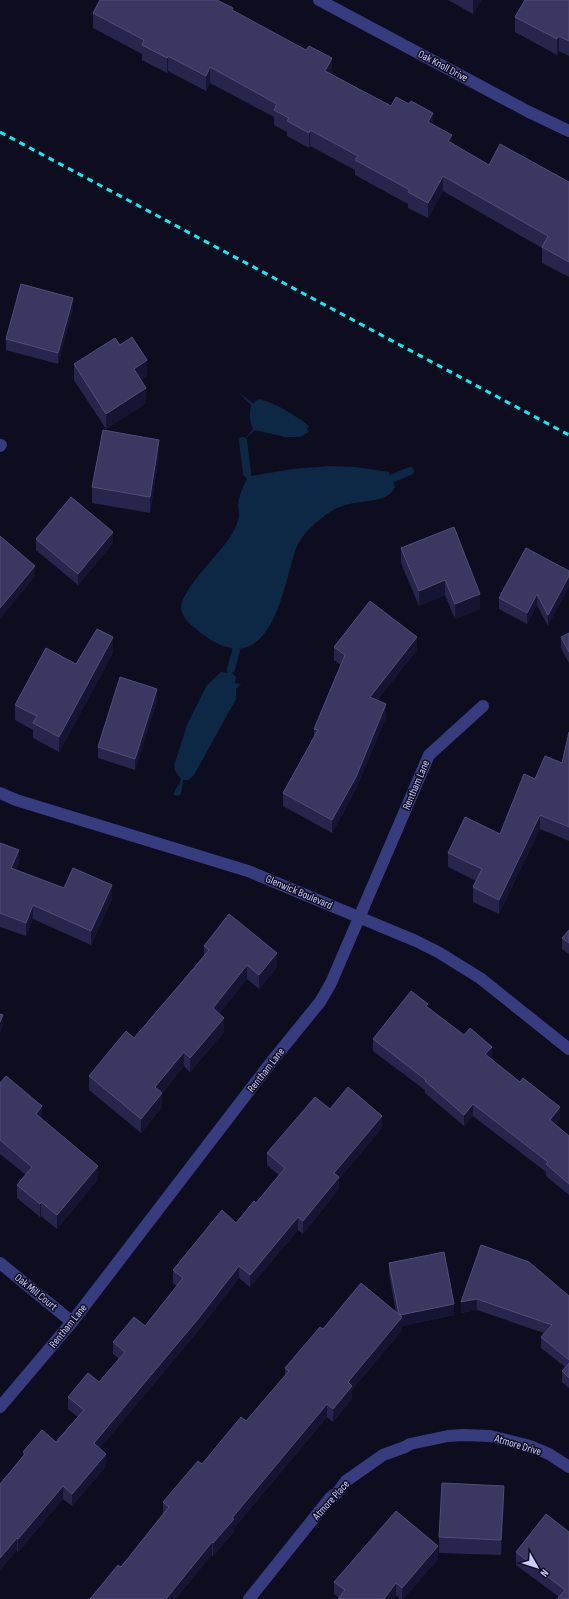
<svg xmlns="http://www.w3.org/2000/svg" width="569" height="1599" font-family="'Sofia Sans Condensed',sans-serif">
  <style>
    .water { fill: #0c2844 }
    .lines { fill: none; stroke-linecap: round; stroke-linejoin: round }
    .stream { stroke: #0c2844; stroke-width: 8 }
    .minor { stroke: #373c7e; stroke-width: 12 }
    .rail { stroke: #01f5f3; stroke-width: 3; stroke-dasharray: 6 5; stroke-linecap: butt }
    .wall { fill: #28254d }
    .shaded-wall { fill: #161433 }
    .building { fill: #3a3760; stroke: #504e79 }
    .labels { text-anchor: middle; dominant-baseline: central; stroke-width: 3; stroke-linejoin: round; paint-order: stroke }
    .street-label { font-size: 11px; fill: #cbcbff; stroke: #0e0c1f }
  </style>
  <rect width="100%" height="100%" fill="#0e0c1f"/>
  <g class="water">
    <path d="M 238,392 L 253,403 L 259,399 C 278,404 293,414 309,426 L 307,429 L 309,432 L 300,437 L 285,437 L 255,430 L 243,441 L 253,429 C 249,421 249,414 251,405 Z"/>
    <path d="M 330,466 L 356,467 L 389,472 L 395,487 C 388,503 364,500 350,504 C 340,506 332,510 324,516 L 324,517 L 323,517 C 313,525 304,533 298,544 C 285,574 279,647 237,649 L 236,651 L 235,649 C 217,645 209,640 195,628 C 189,624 182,616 181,609 C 180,590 221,553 232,534 C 235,528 239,521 239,514 C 239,511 238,508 238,505 C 239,496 243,486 247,479 L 245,476 L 248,470 L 251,476 L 292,469 Z"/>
    <path d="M 230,668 L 232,669 L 231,672 L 236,677 L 235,683 L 241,684 L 236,689 L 236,699 L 194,775 L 188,780 L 183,780 L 181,794 L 178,796 L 174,795 C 174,788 180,785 181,779 L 175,771 L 174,766 L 187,725 L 207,685 L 221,672 L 227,673 Z"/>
  </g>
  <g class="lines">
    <g class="stream">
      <polyline points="243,441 247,473"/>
      <polyline points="391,479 410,471"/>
      <polyline points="231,669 236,651"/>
    </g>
    <g class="minor">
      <polyline points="319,0 529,112 569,131"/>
      <polyline points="0,446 1,445"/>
      <polyline points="0,793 16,800 248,871 416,941 438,952 480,978 569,1049"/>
      <polyline points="0,1263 72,1322"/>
      <polyline points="0,1407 72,1322 272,1061 320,1002 331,983 429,755 483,706"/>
      <polyline points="249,1599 330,1498 337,1493 346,1481 383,1455 405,1447 410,1444 448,1436 463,1435 490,1436 530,1446 549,1454 569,1467"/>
    </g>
    <polyline class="rail" points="0,132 569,435"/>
  </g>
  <g class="wall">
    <polygon points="448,0 481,0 473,14"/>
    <polygon points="569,0 569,56 559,51 557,55 515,32 515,17"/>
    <polygon points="233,10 332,73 332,75 391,106 433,124 452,144 489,165 569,182 569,277 542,263 542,248 443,191 428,218 408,208 408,204 355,175 355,170 310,146 309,148 287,136 287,132 274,125 274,117 210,83 206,91 168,71 167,73 142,60 142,54 93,28 93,13"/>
    <polygon points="73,309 58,364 6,350 6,339"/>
    <polygon points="120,345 147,376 141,380 146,403 106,429 74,380 74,364"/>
    <polygon points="159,455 150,513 92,503 92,487"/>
    <polygon points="454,527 480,609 455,619 445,595 419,606 401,563 401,548"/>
    <polygon points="36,539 113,543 78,585 36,550"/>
    <polygon points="569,571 548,626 537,605 527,624 499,609 499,598"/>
    <polygon points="569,633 569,663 561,648 561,637"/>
    <polygon points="334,647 417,650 377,700 386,717 356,789 332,833 283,806 283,793 314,737 314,729 341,665 334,660"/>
    <polygon points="113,653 59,752 33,738 33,730 15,720 15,705 76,664"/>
    <polygon points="157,700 135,770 98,758 98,747"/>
    <polygon points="569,732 569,841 540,829 499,914 473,902 473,887 476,881 448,867 448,853 500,834 535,779 562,763"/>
    <polygon points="0,843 19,863 16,870 64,888 112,899 91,945 33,919 26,936 0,927"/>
    <polygon points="569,930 569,954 562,949 562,938"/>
    <polygon points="204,946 277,967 259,989 247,979 219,1014 224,1032 190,1072 184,1066 162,1093 162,1107 141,1133 89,1090 89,1076 134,1038 182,982 204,956"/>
    <polygon points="428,1008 491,1059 560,1119 555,1124 569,1136 569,1195 546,1176 546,1172 473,1116 464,1126 425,1093 425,1090 373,1051 373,1039"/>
    <polygon points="0,1083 42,1119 98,1179 57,1229 41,1216 40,1217 17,1198 17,1185 26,1175 0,1154"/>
    <polygon points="330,1109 382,1128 339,1179 339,1189 303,1234 298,1230 250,1287 239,1278 198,1331 100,1448 106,1466 72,1506 63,1499 18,1552 17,1550 0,1570 0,1484 23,1456 23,1452 56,1442 78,1417 68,1409 68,1397 99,1382 119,1359 113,1354 113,1342 145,1326 177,1286 173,1283 173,1270 236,1223 256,1203 279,1175 267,1165 267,1153"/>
    <polygon points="481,1245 569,1296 569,1388 562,1382 562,1371 565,1367 541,1348 541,1337 544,1333 477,1310 461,1313"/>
    <polygon points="389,1263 454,1315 402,1326 402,1330 352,1390 352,1399 333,1422 327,1417 234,1528 234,1532 213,1556 212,1555 121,1567 163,1513 163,1502 202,1464 246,1421 285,1376 285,1368 323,1329 396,1312 389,1274"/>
    <polygon points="504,1501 501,1555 439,1553 439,1537"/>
    <polygon points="546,1514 569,1599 558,1599 559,1597 516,1565 516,1552"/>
    <polygon points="438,1559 403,1599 400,1599 396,1595 394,1599 338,1599 339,1598 334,1594 334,1582"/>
  </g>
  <g class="shaded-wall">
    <polygon points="473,0 481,0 473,14"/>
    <polygon points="559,36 559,51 557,55 557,39"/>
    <polygon points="168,56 168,71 167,73 167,58"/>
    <polygon points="332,58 332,73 325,87 325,71"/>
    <polygon points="210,67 210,83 206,91 206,76"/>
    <polygon points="433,113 433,128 428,122"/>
    <polygon points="310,130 310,146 309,148 309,133"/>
    <polygon points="452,135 452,150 448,141"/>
    <polygon points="443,176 443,191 428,218 428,203"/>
    <polygon points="73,298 73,309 58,364 58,353"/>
    <polygon points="147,360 147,376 134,385 134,369"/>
    <polygon points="146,388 146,403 106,429 106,414"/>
    <polygon points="159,440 159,455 150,513 150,497"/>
    <polygon points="113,532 113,543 78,585 78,574"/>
    <polygon points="35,566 35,577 0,619 0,608"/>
    <polygon points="569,576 569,587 548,626 548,615"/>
    <polygon points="445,580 445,595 419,606 419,591"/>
    <polygon points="480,594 480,609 455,619 455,604"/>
    <polygon points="537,594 537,605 527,624 527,613"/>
    <polygon points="113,637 113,653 59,752 59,737"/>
    <polygon points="417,637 417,650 370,710 370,697"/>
    <polygon points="157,689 157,700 135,770 135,759"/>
    <polygon points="386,704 386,717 356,789 332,833 332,820"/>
    <polygon points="540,815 540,829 499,914 499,900"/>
    <polygon points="19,850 19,863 11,882 11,868"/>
    <polygon points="112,885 112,899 91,945 91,931"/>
    <polygon points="33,905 33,919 26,936 26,923"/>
    <polygon points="277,953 277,967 259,989 259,975"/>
    <polygon points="247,965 247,979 213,1022 213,1008"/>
    <polygon points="3,1015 3,1026 0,1033 0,1022"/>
    <polygon points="224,1018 224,1032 190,1072 190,1058"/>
    <polygon points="492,1047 492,1059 485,1054"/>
    <polygon points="184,1052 184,1066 155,1101 155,1087"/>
    <polygon points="162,1093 162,1107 141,1133 141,1119"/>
    <polygon points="473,1104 473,1116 464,1126 464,1115"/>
    <polygon points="42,1106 42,1119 36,1114"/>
    <polygon points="560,1107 560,1119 550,1131 550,1120"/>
    <polygon points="382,1116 382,1128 339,1179 339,1189 303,1234 303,1221 334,1173"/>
    <polygon points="98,1166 98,1179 57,1229 57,1215"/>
    <polygon points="41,1202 41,1216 40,1217 40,1204"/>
    <polygon points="298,1217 298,1230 250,1287 250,1275"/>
    <polygon points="239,1266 239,1278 198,1331 94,1456 94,1443"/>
    <polygon points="477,1299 477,1310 461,1313 461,1302"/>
    <polygon points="454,1304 454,1315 402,1326 402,1330 352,1390 352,1399 333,1422 333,1409 348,1382 399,1315"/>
    <polygon points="327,1404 327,1417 234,1528 234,1532 213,1556 213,1543 232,1518"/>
    <polygon points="106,1454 106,1466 72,1506 72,1494"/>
    <polygon points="63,1486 63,1499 18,1552 18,1539"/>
    <polygon points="504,1486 504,1501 501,1555 501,1540"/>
    <polygon points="17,1538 17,1550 0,1570 0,1558"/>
    <polygon points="212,1542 212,1555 176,1599 166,1599"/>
    <polygon points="438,1546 438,1559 403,1599 402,1599 402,1588"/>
    <polygon points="396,1583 396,1595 394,1599 384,1599"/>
  </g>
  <g class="building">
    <polygon points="100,0 217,0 233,8 232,10 306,50 309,46 332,58 325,71 391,106 396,97 409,104 411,101 433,113 428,122 452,135 448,141 489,165 500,144 569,182 569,262 542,247 548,236 443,176 428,203 408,192 410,190 355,160 358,156 310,130 309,133 287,121 289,118 274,110 277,104 210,67 206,76 168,56 167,58 142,45 144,40 93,13"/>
    <polygon points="525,0 569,0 569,41 559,36 557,39 515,17"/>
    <polygon points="21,284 73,298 58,353 6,339"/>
    <polygon points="132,337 147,360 134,369 146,388 106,414 74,364 115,338 120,345"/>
    <polygon points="103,430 159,440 150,497 92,487"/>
    <polygon points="71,497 113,532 78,574 36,539"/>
    <polygon points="454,527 480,594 455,604 445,580 419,591 401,548"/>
    <polygon points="0,536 35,566 0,608"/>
    <polygon points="526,548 569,571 569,576 548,615 537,594 527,613 499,598"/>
    <polygon points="370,601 417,637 370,697 386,704 356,777 332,820 283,793 318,730 314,729 345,655 334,647"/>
    <polygon points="97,629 113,637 59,737 33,723 37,716 15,705 46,648 76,664"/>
    <polygon points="569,633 569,652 561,637"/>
    <polygon points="120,677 157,689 135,759 98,747"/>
    <polygon points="569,732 569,827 540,815 499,900 473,887 482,869 448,853 465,817 500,834 524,774 535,779 545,756 562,763"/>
    <polygon points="0,843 19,850 11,868 64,888 73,868 112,885 91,931 33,905 26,923 0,913"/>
    <polygon points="229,914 277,953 259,975 247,965 213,1008 224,1018 190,1058 184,1052 155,1087 162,1093 141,1119 89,1076 126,1031 134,1038 182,982 209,950 204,946"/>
    <polygon points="569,930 569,943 562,938"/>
    <polygon points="411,991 428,1004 426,1006 464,1035 470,1028 492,1047 485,1054 520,1082 523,1078 560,1107 550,1120 569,1136 569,1184 546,1164 548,1162 473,1104 464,1115 425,1081 426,1080 373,1039"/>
    <polygon points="0,1014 3,1015 0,1022"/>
    <polygon points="6,1076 42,1106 36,1114 98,1166 57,1215 41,1202 40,1204 17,1185 32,1167 0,1140 0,1083"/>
    <polygon points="348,1087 382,1116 334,1173 339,1177 303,1221 298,1217 250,1275 239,1266 198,1319 94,1443 106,1454 72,1494 63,1486 18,1539 17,1538 0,1558 0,1484 25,1454 23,1452 42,1430 56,1442 84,1410 68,1397 88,1373 99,1382 125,1352 113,1342 134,1317 145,1326 183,1278 173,1270 222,1210 236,1223 254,1201 256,1203 285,1168 267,1153 315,1097 330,1109"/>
    <polygon points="481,1245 529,1262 569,1296 569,1360 541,1337 552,1325 477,1299 461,1302"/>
    <polygon points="444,1252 454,1304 400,1315 399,1314 389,1263"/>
    <polygon points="361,1283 402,1317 348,1382 352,1386 333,1409 327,1404 232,1518 234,1519 213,1543 212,1542 166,1599 90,1599 118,1565 121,1567 169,1507 163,1502 198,1461 202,1464 241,1417 246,1421 289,1371 285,1368 320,1327 323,1329"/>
    <polygon points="569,1363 569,1378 562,1371"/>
    <polygon points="442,1483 504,1486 501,1540 439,1537"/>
    <polygon points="396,1511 438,1546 402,1588 396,1583 384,1599 338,1599 345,1590 334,1582"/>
    <polygon points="546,1514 569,1532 569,1599 560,1599 558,1598 565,1590 516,1552"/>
  </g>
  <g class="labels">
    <g class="street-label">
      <text transform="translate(443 66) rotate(28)">Oak Knoll Drive</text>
      <text transform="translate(416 785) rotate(-67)">Rentham Lane</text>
      <text transform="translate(299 892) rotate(23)">Glenwick Boulevard</text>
      <text transform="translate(266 1070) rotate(-52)">Rentham Lane</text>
      <text transform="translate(36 1292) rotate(39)">Oak Mill Court</text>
      <text transform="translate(68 1326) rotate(-51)">Rentham Lane</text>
      <text transform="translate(518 1445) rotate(17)">Atmore Drive</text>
      <text transform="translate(331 1500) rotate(-48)">Atmore Place</text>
    </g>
  </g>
  <g transform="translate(537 1567) rotate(129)" stroke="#0e0c1f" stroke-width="3" paint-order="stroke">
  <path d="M0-3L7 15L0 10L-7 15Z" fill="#cbcbff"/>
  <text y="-6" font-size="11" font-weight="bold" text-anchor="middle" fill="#cbcbff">N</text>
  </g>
</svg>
